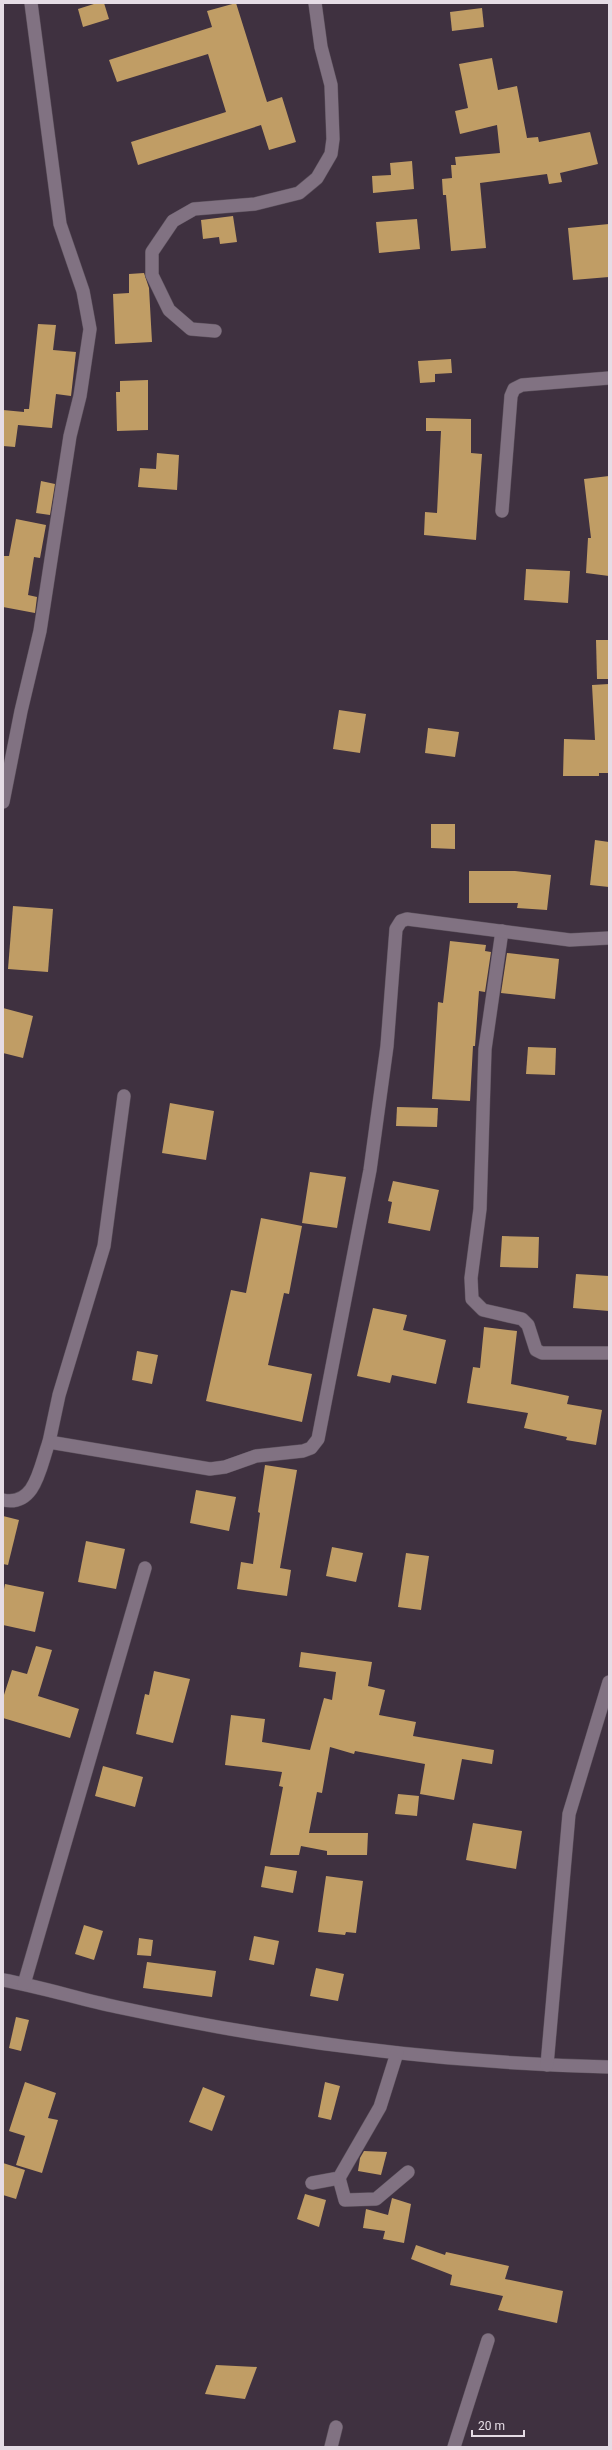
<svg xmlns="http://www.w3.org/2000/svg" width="612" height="2450" font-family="Roboto,sans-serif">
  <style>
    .building { fill: #c09d65 }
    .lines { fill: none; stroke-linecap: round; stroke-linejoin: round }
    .minor-casing { stroke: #5b505b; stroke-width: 14 }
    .minor { stroke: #817282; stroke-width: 13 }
  </style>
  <rect width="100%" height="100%" fill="#3f3140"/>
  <g class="building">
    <polygon points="97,3 104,3 109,19 83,27 78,9"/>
    <polygon points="236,3 267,102 282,97 296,142 269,150 261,125 138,165 131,142 226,112 208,54 117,82 109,60 212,27 207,11"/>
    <polygon points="482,8 484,27 452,31 450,12"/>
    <polygon points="492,58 498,90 517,86 527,138 538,137 539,142 590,132 598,164 560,173 562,182 549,184 547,174 480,183 486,248 451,251 446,195 443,195 442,179 452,178 451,165 456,165 455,157 500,153 497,125 460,134 455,111 468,108 459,64"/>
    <polygon points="412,161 414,189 373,193 372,176 391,175 390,163"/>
    <polygon points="233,216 237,242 220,244 219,237 203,239 201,220"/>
    <polygon points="417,219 420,249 379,253 376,222"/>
    <polygon points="609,224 609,277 573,280 568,228"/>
    <polygon points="144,273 149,288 152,342 115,344 113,294 129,293 129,274"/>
    <polygon points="38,324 56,325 53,350 76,352 71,396 56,394 52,428 18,425 15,447 3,446 3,410 24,412 24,409 29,409"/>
    <polygon points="451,359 452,373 435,374 435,382 420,383 418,361"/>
    <polygon points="148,380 148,430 117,431 116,392 120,392 120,381"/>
    <polygon points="426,418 471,419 471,453 482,454 476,540 424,535 425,512 437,513 441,431 426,431"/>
    <polygon points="157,453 179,455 177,490 138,487 140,468 156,469"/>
    <polygon points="609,476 609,576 586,573 588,538 591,538 584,479"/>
    <polygon points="41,481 55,484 50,515 36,513"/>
    <polygon points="16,519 46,525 40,558 34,557 28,595 37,597 35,613 3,607 3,556 9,556"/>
    <polygon points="526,569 570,571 568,603 524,600"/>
    <polygon points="596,640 609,640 609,679 597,679"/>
    <polygon points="609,684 609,773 599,773 599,776 563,776 564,739 595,740 592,685"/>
    <polygon points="339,710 366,714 360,753 333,749"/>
    <polygon points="428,728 459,732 455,757 425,753"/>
    <polygon points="431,824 455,824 455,849 431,848"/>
    <polygon points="595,840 609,842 609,887 590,885"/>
    <polygon points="469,871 515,871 551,875 547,910 517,908 518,903 469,903"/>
    <polygon points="13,906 53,909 48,972 8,969"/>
    <polygon points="450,941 486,945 485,951 491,952 485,992 479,991 475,1046 473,1046 470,1101 432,1099 438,1002 443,1003"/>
    <polygon points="507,953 559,959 555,999 501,993"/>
    <polygon points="3,1008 33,1016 23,1058 3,1053"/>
    <polygon points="528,1047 556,1048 555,1075 526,1074"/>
    <polygon points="170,1103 214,1111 206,1160 162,1153"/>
    <polygon points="397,1107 438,1108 437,1127 396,1126"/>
    <polygon points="310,1172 346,1177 337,1228 302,1223"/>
    <polygon points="393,1181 439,1190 430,1231 388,1223 392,1202 388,1201"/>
    <polygon points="261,1218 302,1226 289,1294 284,1293 268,1365 312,1374 302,1422 206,1401 231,1290 246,1293"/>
    <polygon points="502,1236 539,1237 538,1268 500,1267"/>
    <polygon points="576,1274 609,1276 609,1311 573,1308"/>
    <polygon points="373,1308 407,1315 403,1330 446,1340 436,1384 392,1375 390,1383 357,1376"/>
    <polygon points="484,1327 517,1331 511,1384 569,1396 567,1404 602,1410 596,1445 566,1440 567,1437 524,1428 528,1413 467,1403 473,1367 480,1368"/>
    <polygon points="137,1351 158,1355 152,1384 132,1380"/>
    <polygon points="265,1465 297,1470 280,1568 291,1570 287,1596 237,1589 241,1562 253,1564 260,1513 258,1512"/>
    <polygon points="196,1490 236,1497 229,1531 190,1523"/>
    <polygon points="3,1516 19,1520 8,1565 3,1564"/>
    <polygon points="86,1541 125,1549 116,1589 78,1582"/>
    <polygon points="332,1547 363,1553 356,1582 326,1576"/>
    <polygon points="406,1553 429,1556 421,1610 398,1607"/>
    <polygon points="5,1584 44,1592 35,1632 3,1625 3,1595"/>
    <polygon points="36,1646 52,1650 38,1696 79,1709 70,1738 3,1718 3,1698 12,1670 27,1674"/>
    <polygon points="301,1652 372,1662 368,1686 385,1690 379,1715 416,1722 413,1736 494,1750 492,1764 462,1759 454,1800 420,1794 425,1764 355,1751 354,1754 330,1747 322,1793 317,1792 309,1833 368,1833 367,1855 327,1855 327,1851 301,1846 299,1855 270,1855 283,1787 279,1786 282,1772 225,1765 231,1715 265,1719 262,1742 310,1750 324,1698 332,1700 336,1672 299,1667"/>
    <polygon points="154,1671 190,1679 173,1743 136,1734 145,1694 149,1695"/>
    <polygon points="103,1766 143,1777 135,1807 95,1796"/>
    <polygon points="398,1794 419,1796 417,1816 395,1814"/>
    <polygon points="473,1823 522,1831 516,1869 466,1860"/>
    <polygon points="265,1866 297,1871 293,1893 261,1887"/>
    <polygon points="326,1876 363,1881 356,1933 346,1932 345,1935 318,1932"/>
    <polygon points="84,1925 103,1931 94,1960 75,1954"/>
    <polygon points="254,1936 279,1941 274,1965 249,1960"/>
    <polygon points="139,1938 153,1940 151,1956 137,1955"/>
    <polygon points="147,1962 216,1971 212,1997 143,1988"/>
    <polygon points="316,1968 344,1974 338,2001 310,1996"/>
    <polygon points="16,2017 29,2020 21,2051 9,2048"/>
    <polygon points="25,2082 56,2093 48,2118 58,2120 42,2173 16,2165 25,2136 9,2131"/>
    <polygon points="325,2082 340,2086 331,2120 318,2117"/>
    <polygon points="203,2087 225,2096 212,2131 189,2122"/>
    <polygon points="364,2151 387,2152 381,2175 358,2171 360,2158"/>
    <polygon points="3,2163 25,2170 16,2199 3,2195"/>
    <polygon points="305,2194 326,2200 319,2227 297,2219"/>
    <polygon points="392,2198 411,2204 404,2243 383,2239 385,2231 363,2228 366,2209 388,2215"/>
    <polygon points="416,2245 445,2255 446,2252 509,2266 505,2279 563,2291 557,2323 498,2310 503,2296 450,2285 452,2275 411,2259"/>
    <polygon points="216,2365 257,2367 245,2399 205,2394"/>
  </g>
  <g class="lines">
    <defs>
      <g id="minor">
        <polyline points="215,331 191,329 169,310 152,275 152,252 173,221 194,209 255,204 299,193 317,178 331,154 333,139 331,85 321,47 315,3"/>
        <polyline points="502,511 511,396 514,389 522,385 609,378"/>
        <polyline points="3,802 21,711 40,631 70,436 80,396 90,329 83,291 60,224 31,3"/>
        <polyline points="502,931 485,1049 480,1209 471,1278 472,1299 483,1310 522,1319 528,1325 536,1350 542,1353 609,1353"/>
        <polyline points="49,1442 59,1395 104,1246 124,1096"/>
        <path d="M 3,1500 C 36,1507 40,1466 49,1442 L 210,1469 L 225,1467 L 256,1456 L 303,1451 L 311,1448 L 318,1439 L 370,1170 L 387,1046 L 396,929 L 401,921 L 407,919 L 570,940 L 609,938"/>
        <path d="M 3,1980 C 42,1987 79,1999 117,2007 C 279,2042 444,2063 609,2067"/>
        <polyline points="24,1984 145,1568"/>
        <polyline points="547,2065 569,1814 609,1682"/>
        <polyline points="339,2178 345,2200 376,2199 408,2172"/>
        <polyline points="312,2183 339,2178 380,2107 397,2053"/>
        <polyline points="331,2447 336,2427"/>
        <polyline points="454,2447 488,2340"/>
      </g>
    </defs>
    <use href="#minor" class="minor-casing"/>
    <use href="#minor" class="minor"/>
  </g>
  <rect width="612" height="2450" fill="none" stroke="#e5dce5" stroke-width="8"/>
  <path d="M472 2430v6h52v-6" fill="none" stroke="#e5dce5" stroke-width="2"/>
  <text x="478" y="2430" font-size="12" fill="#e5dce5" stroke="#3f3140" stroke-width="3" paint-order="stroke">20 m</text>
</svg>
